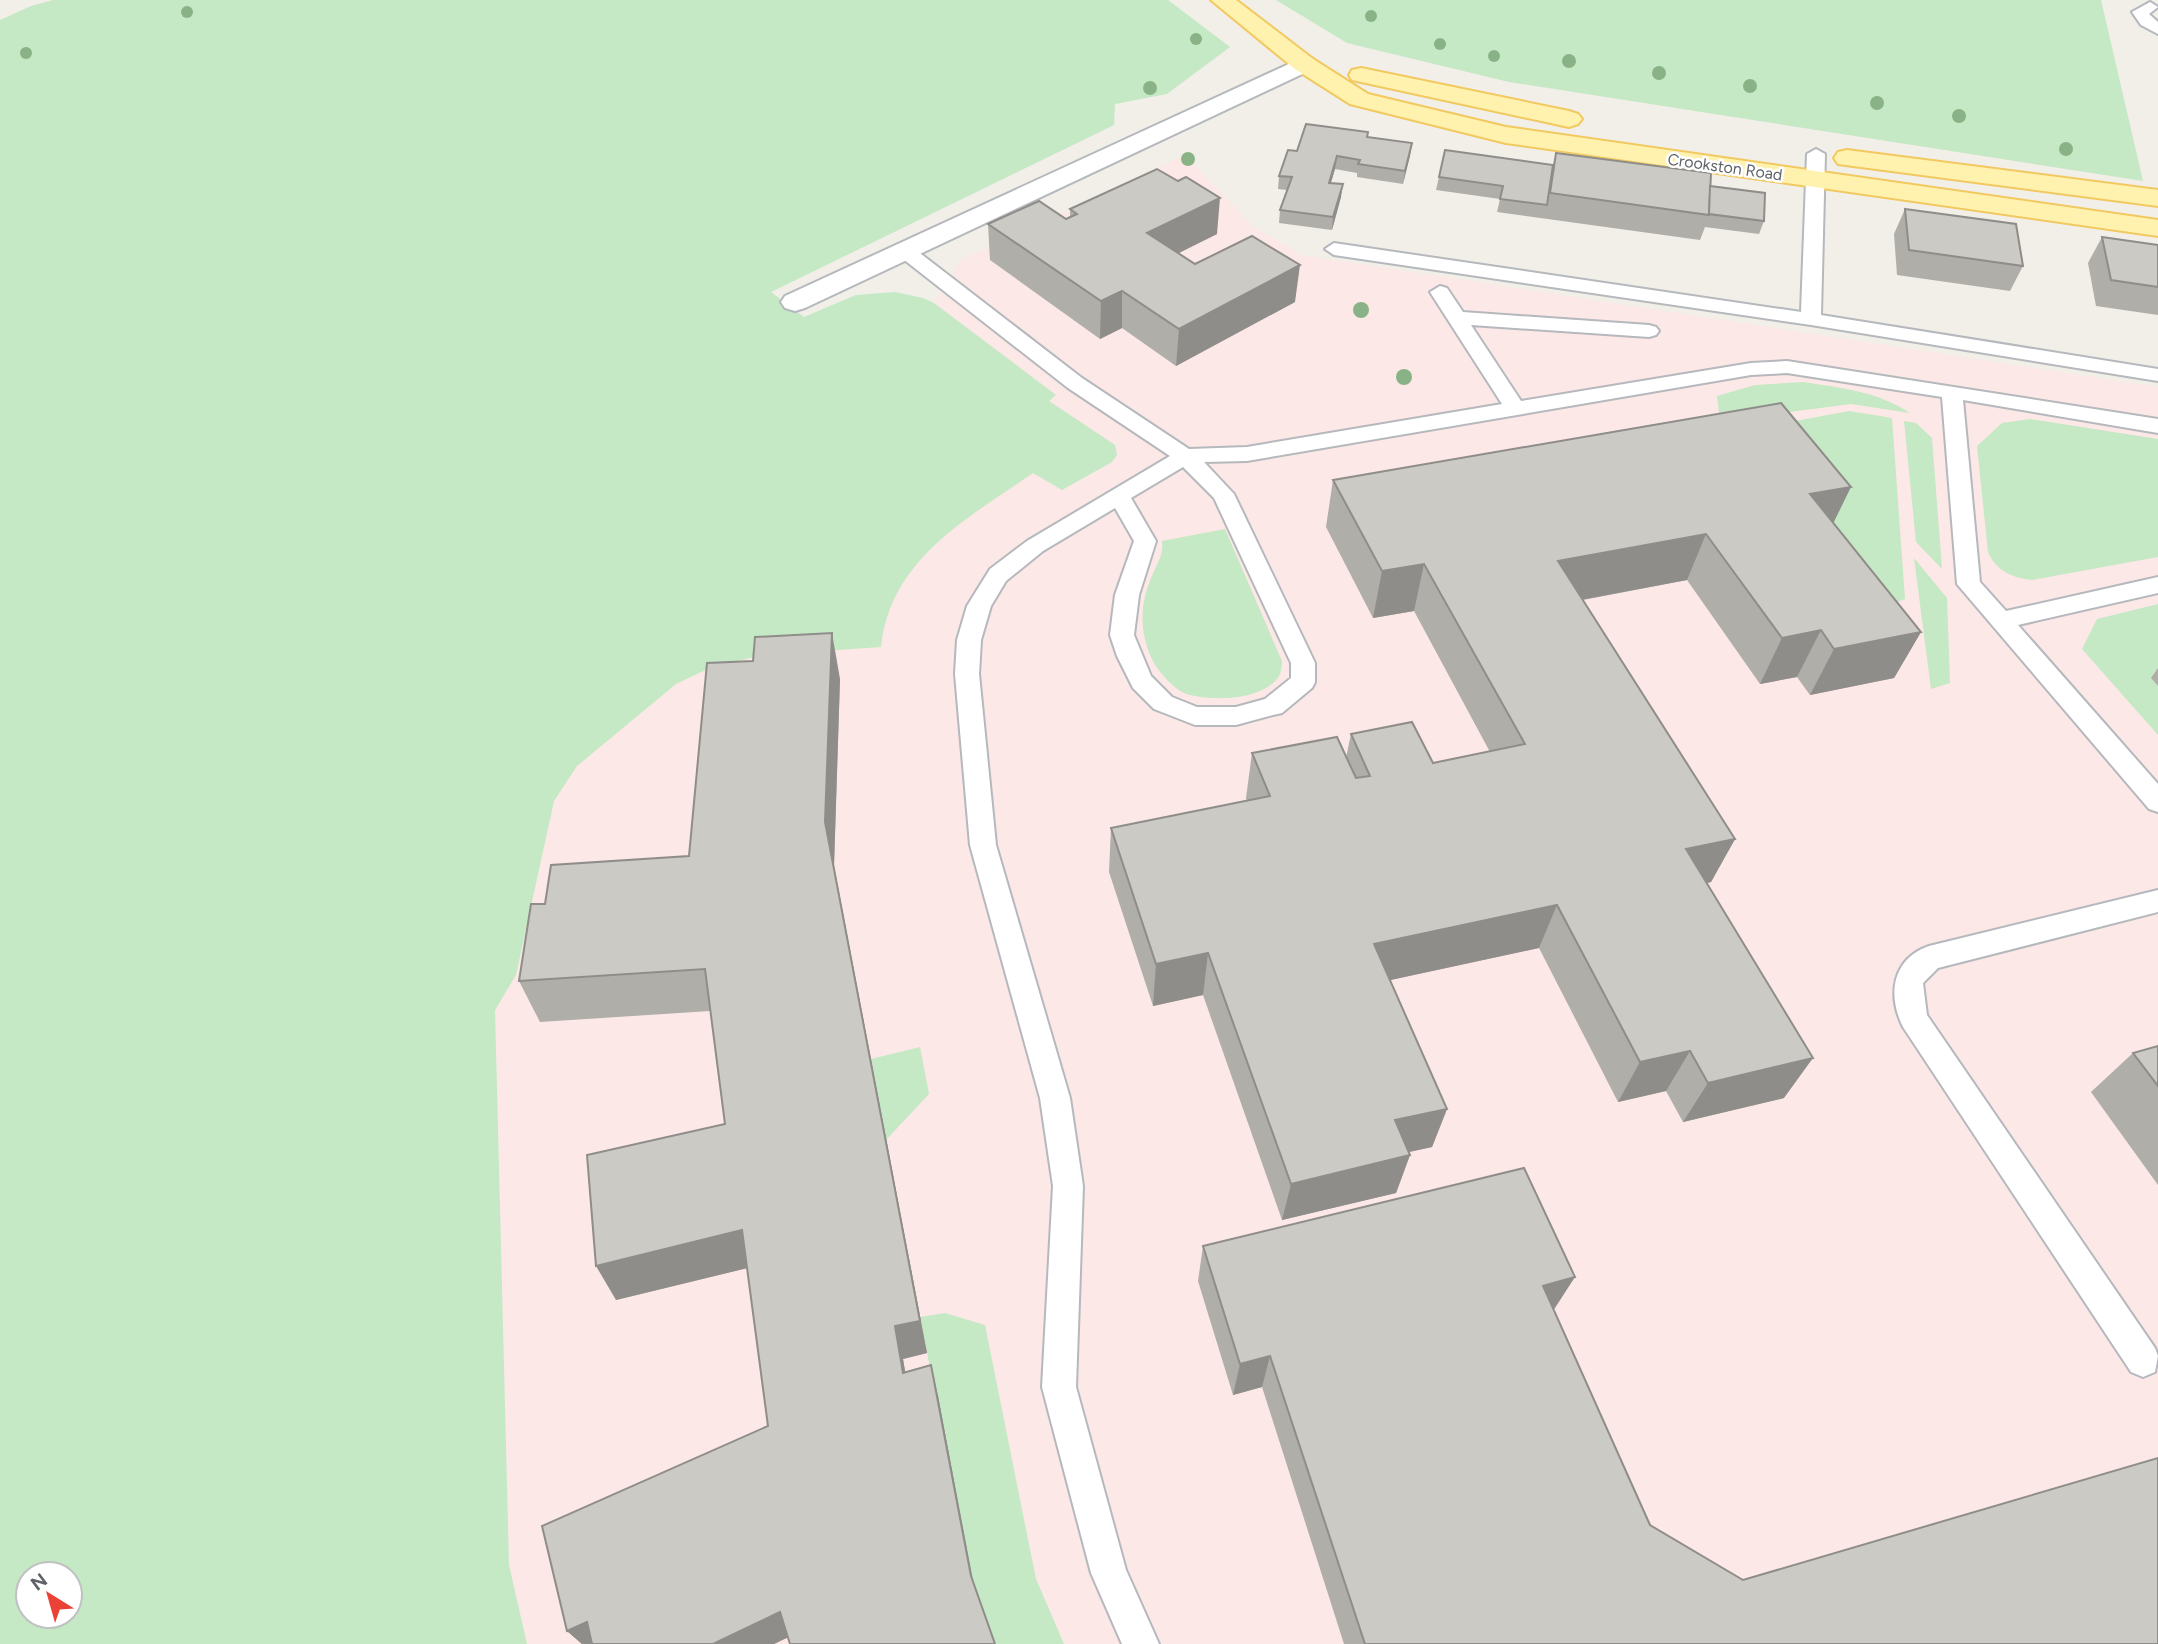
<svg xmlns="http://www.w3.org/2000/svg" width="2158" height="1644" font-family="Figtree,sans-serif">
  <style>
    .medical { fill: #fce8e6 }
    .green { fill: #c5e8c5; fill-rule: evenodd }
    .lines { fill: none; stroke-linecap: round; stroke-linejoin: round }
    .lane-casing { stroke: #b5b8bc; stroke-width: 4 }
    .street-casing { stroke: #b5b8bc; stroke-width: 4 }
    .primary-casing { stroke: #f2c960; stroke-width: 4 }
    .lane { fill: #fff; fill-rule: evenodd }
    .street { fill: #fff; fill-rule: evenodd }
    .primary { fill: #fff2af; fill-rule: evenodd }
    .tree { fill: #89b387 }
    .wall { fill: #afaea9 }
    .shaded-wall { fill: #8f8d8a }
    .building { fill: #cccac5; stroke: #8f8d8a; stroke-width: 2 }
    .labels { text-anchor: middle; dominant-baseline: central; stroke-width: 5; stroke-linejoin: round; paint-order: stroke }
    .far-street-label { font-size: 16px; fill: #5f6368; stroke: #fff }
  </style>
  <rect width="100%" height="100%" fill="#f1efe8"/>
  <polygon class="medical" points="1185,155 1253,226 1302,255 2158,387 2158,1644 527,1644 509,1565 490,803 1055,395 934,303 961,260"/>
  <g class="green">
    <path d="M 53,0 L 1168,0 L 1230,47 L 1167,94 L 1115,104 L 1114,125 L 771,292 L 804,317 L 856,295 L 895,292 L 923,298 L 934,303 L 1056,395 L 1049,401 L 1115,445 L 1117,455 L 1112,462 L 1062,490 L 1033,473 C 967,519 890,559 881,647 L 763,655 L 712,667 L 676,684 L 577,766 L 554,801 L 516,975 L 495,1010 L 509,1565 L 527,1644 L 0,1644 L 0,20 L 31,6 ZM 28,1574 L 70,1574 L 70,1616 L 28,1616 Z"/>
    <polygon points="1276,0 2101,0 2143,181 1509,82 1347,43"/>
    <path d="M 1803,382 C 1842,388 1876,391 1910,413 L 1851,404 L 1720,421 L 1717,396 L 1755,385 Z"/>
    <polygon points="1849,411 1892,418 1905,599 1895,603 1841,598 1769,426"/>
    <path d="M 2030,419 L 2158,439 L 2158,557 L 2032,580 C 2013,578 1996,571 1988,552 L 1977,446 L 2002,423 Z"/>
    <polygon points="1904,421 1916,423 1932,438 1942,569 1916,542"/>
    <path d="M 1225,529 L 1282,661 C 1282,666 1281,672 1279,676 C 1264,701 1208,702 1184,693 C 1173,688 1160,673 1154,663 C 1139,634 1139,605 1152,576 C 1157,564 1164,554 1162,541 Z"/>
    <polygon points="1914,558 1947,598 1950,683 1931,689"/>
    <polygon points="2158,604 2158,676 2151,678 2158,686 2158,735 2082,649 2097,619"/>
    <polygon points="920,1047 929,1094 886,1140 871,1059"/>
    <polygon points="945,1313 985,1325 1036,1579 1064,1644 992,1644 976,1599 920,1317"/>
  </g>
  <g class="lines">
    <defs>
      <g id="lane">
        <polygon points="2150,2 2158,7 2149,14 2158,22 2158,34 2141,25 2132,12"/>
        <polygon points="1816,149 1825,154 1821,315 2158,369 2158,381 1811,325 1334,255 1325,249 1334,243 1801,312 1807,154"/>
        <path d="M 905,245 L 912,247 L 1082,378 L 1189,449 L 1247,447 L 1502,404 L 1430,292 L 1440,286 L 1447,288 L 1463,312 L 1649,325 L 1656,327 L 1659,331 L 1656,335 L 1649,337 L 1471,325 L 1521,401 L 1751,363 L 1787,361 L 2158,419 L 2158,433 L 1963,400 L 1980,582 L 2006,611 L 2158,577 L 2158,593 L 2018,625 L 2158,784 L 2158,812 L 2149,809 L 1957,584 L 1942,397 L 1787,373 L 1751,375 L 1247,461 L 1204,462 L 1234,494 L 1315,663 L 1315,682 L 1312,688 L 1282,713 L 1273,715 L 1236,725 L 1195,725 L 1154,709 L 1133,688 L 1117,656 L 1110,635 L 1115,595 L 1134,541 L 1115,508 L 1043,551 L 1006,581 L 991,606 L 981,640 L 979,674 L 996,845 L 1070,1098 L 1083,1186 L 1076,1387 L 1126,1570 L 1159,1644 L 1122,1644 L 1091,1573 L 1042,1387 L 1053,1186 L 1040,1098 L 970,845 L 955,674 L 957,640 L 967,606 L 990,569 L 1027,541 L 1170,456 L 1068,388 L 898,255 L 896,251 ZM 1183,467 L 1214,498 L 1291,663 L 1291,678 L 1265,699 L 1236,707 L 1197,707 L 1172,697 L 1151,676 L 1134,635 L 1139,595 L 1156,541 L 1131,498 Z"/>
        <path d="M 2158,890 L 2158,912 L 1938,968 L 1923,983 L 1927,1015 L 2155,1348 L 2158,1356 L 2155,1372 L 2143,1377 L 2131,1372 L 1903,1027 C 1887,995 1892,959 1929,946 Z"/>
      </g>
      <polygon id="street" points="1304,57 1313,59 1316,64 1313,69 805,308 795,311 785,308 781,302 785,296"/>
      <g id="primary">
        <polygon points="1211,0 1236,0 1313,59 1368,94 1506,127 2158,220 2158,236 1506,143 1350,104 1295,69"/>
        <polygon points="1361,68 1569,111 1578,114 1582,119 1578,124 1569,127 1352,80 1349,75 1352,70"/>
        <polygon points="1847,150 2158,190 2158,206 1838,164 1834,158 1838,152"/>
      </g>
    </defs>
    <use href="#lane" class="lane-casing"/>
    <use href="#street" class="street-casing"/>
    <use href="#primary" class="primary-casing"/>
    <use href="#lane" class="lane"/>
    <use href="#street" class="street"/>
    <use href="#primary" class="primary"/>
  </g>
  <g class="tree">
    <circle cx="187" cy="12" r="6"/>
    <circle cx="1371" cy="16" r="6"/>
    <circle cx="1196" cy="39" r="6"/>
    <circle cx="1440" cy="44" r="6"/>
    <circle cx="26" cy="53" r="6"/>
    <circle cx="1494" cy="56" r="6"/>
    <circle cx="1569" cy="61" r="7"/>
    <circle cx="1659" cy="73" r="7"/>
    <circle cx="1750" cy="86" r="7"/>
    <circle cx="1150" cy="88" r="7"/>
    <circle cx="1877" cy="103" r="7"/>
    <circle cx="1959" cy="116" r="7"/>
    <circle cx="2066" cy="149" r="7"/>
    <circle cx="1188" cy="159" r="7"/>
    <circle cx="1361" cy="310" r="8"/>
    <circle cx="1404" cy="377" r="8"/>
  </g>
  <g class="wall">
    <polygon points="1368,132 1368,137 1412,143 1403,184 1357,177 1357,173 1335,169 1331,183 1341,197 1332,230 1279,223 1280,210 1287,190 1278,189 1279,176 1297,151"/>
    <polygon points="1556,153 1710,186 1764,221 1759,234 1705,227 1700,240 1497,212 1500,199 1436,190 1439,177 1553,165"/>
    <polygon points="1070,209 1217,234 1178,253 1195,264 1295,302 1176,366 1122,328 1100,339 990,260 988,224 1066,219 1070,217"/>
    <polygon points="1905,209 2023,266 2010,291 1897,275 1894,234"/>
    <polygon points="2102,237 2158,245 2158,315 2096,306 2088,263"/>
    <polygon points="1333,480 1834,523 1921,632 1894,678 1810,695 1797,677 1760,684 1687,580 1583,600 1735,839 1711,882 1707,883 1784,1098 1683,1122 1666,1091 1618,1102 1539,948 1390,980 1447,1109 1432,1147 1408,1152 1410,1155 1396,1193 1282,1220 1203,995 1153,1006 1109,872 1111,828 1247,801 1246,798 1252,753 1346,758 1351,734 1433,763 1490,752 1414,611 1373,618 1326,527"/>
    <polygon points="2158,668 2158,686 2151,678"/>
    <polygon points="840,679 834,866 927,1353 903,1359 905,1372 938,1396 973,1580 788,1637 774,1644 582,1644 567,1631 768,1426 747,1268 616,1300 725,1124 710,1011 540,1022 519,981 545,904 689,856"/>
    <polygon points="2158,1046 2158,1185 2091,1092 2133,1053"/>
    <polygon points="1203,1246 1554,1311 1650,1525 1743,1580 2158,1644 1344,1644 1262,1387 1233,1395 1198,1281"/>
  </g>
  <g class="shaded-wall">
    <polygon points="1412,143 1410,156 1403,184 1405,171"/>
    <polygon points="1337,156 1335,169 1327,195 1329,183"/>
    <polygon points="1343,184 1341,197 1332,230 1333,217"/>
    <polygon points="1220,198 1217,234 1145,270 1147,233"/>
    <polygon points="1300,265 1295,302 1176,366 1179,329"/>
    <polygon points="1122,291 1122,328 1100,339 1101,301"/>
    <polygon points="1851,487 1828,534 1810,494"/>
    <polygon points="1706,534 1687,580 1543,607 1558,561"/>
    <polygon points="1424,564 1414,611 1373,618 1382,571"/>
    <polygon points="1821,630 1797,677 1760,684 1782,638"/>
    <polygon points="1921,632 1894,678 1810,695 1834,649"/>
    <polygon points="832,633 840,679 834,866 927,1353 903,1359 911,1404 903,1373 895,1326 825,822"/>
    <polygon points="1735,839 1711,882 1665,893 1686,849"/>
    <polygon points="1557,905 1539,948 1363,986 1374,944"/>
    <polygon points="1208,953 1203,995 1153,1006 1156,964"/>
    <polygon points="1690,1051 1666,1091 1618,1102 1640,1062"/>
    <polygon points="1813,1058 1784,1098 1683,1122 1708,1083"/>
    <polygon points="1447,1109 1432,1147 1382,1158 1395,1120"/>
    <polygon points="1410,1155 1396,1193 1282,1220 1291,1184"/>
    <polygon points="742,1230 756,1266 616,1300 596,1266"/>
    <polygon points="1575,1277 1553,1311 1543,1286"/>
    <polygon points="1270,1356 1262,1387 1233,1395 1240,1364"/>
    <polygon points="931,1365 938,1396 976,1599 971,1576"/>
    <polygon points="780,1612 795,1634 774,1644 713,1644"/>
    <polygon points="587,1622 611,1644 582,1644 567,1631"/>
  </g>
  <g class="building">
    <polygon points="1306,124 1368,132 1367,137 1412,143 1405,171 1358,164 1360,160 1337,156 1329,183 1343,184 1333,217 1280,210 1292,177 1279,176 1288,150 1297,151"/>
    <polygon points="1445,150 1553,165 1547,205 1500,199 1503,186 1439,177"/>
    <polygon points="1556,153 1711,173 1709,215 1550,193"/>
    <polygon points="1157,169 1178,181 1186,177 1220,198 1147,233 1195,264 1252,236 1300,265 1179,329 1122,291 1101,301 988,224 1039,201 1066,219 1077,214 1070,209"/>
    <polygon points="1710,186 1765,193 1764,221 1709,214"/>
    <polygon points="1905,209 2016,224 2023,266 1909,250"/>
    <polygon points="2102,237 2158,245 2158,287 2111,280"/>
    <polygon points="1781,403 1851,487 1810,494 1921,632 1834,649 1821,630 1782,638 1706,534 1558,561 1735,839 1686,849 1813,1058 1708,1083 1690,1051 1640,1062 1557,905 1374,944 1447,1109 1395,1120 1410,1155 1291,1184 1208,953 1156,964 1111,828 1270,796 1252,753 1337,737 1356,778 1370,776 1351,734 1412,722 1433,763 1525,744 1424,564 1382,571 1333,480"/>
    <polygon points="832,633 825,822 920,1321 895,1326 903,1373 931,1365 971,1576 995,1644 790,1644 780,1612 713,1644 592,1644 587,1622 567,1631 542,1526 768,1426 742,1230 596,1266 587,1155 725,1124 705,969 519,981 531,904 545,904 551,865 689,856 707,663 753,661 755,637"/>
    <polygon points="2158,1046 2158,1086 2133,1053"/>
    <polygon points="1524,1168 1575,1277 1543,1286 1650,1525 1743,1580 2158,1458 2158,1644 1365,1644 1270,1356 1240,1364 1203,1246"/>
  </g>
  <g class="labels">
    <g class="far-street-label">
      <text transform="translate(1725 167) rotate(8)">Crookston Road</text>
    </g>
  </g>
  <g transform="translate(49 1595) rotate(323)"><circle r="33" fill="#ffffff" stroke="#bfc1c3" stroke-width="2"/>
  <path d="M0-5L12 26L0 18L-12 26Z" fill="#ea4335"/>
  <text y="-10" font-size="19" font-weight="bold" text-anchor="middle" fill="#5f6368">N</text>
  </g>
</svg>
